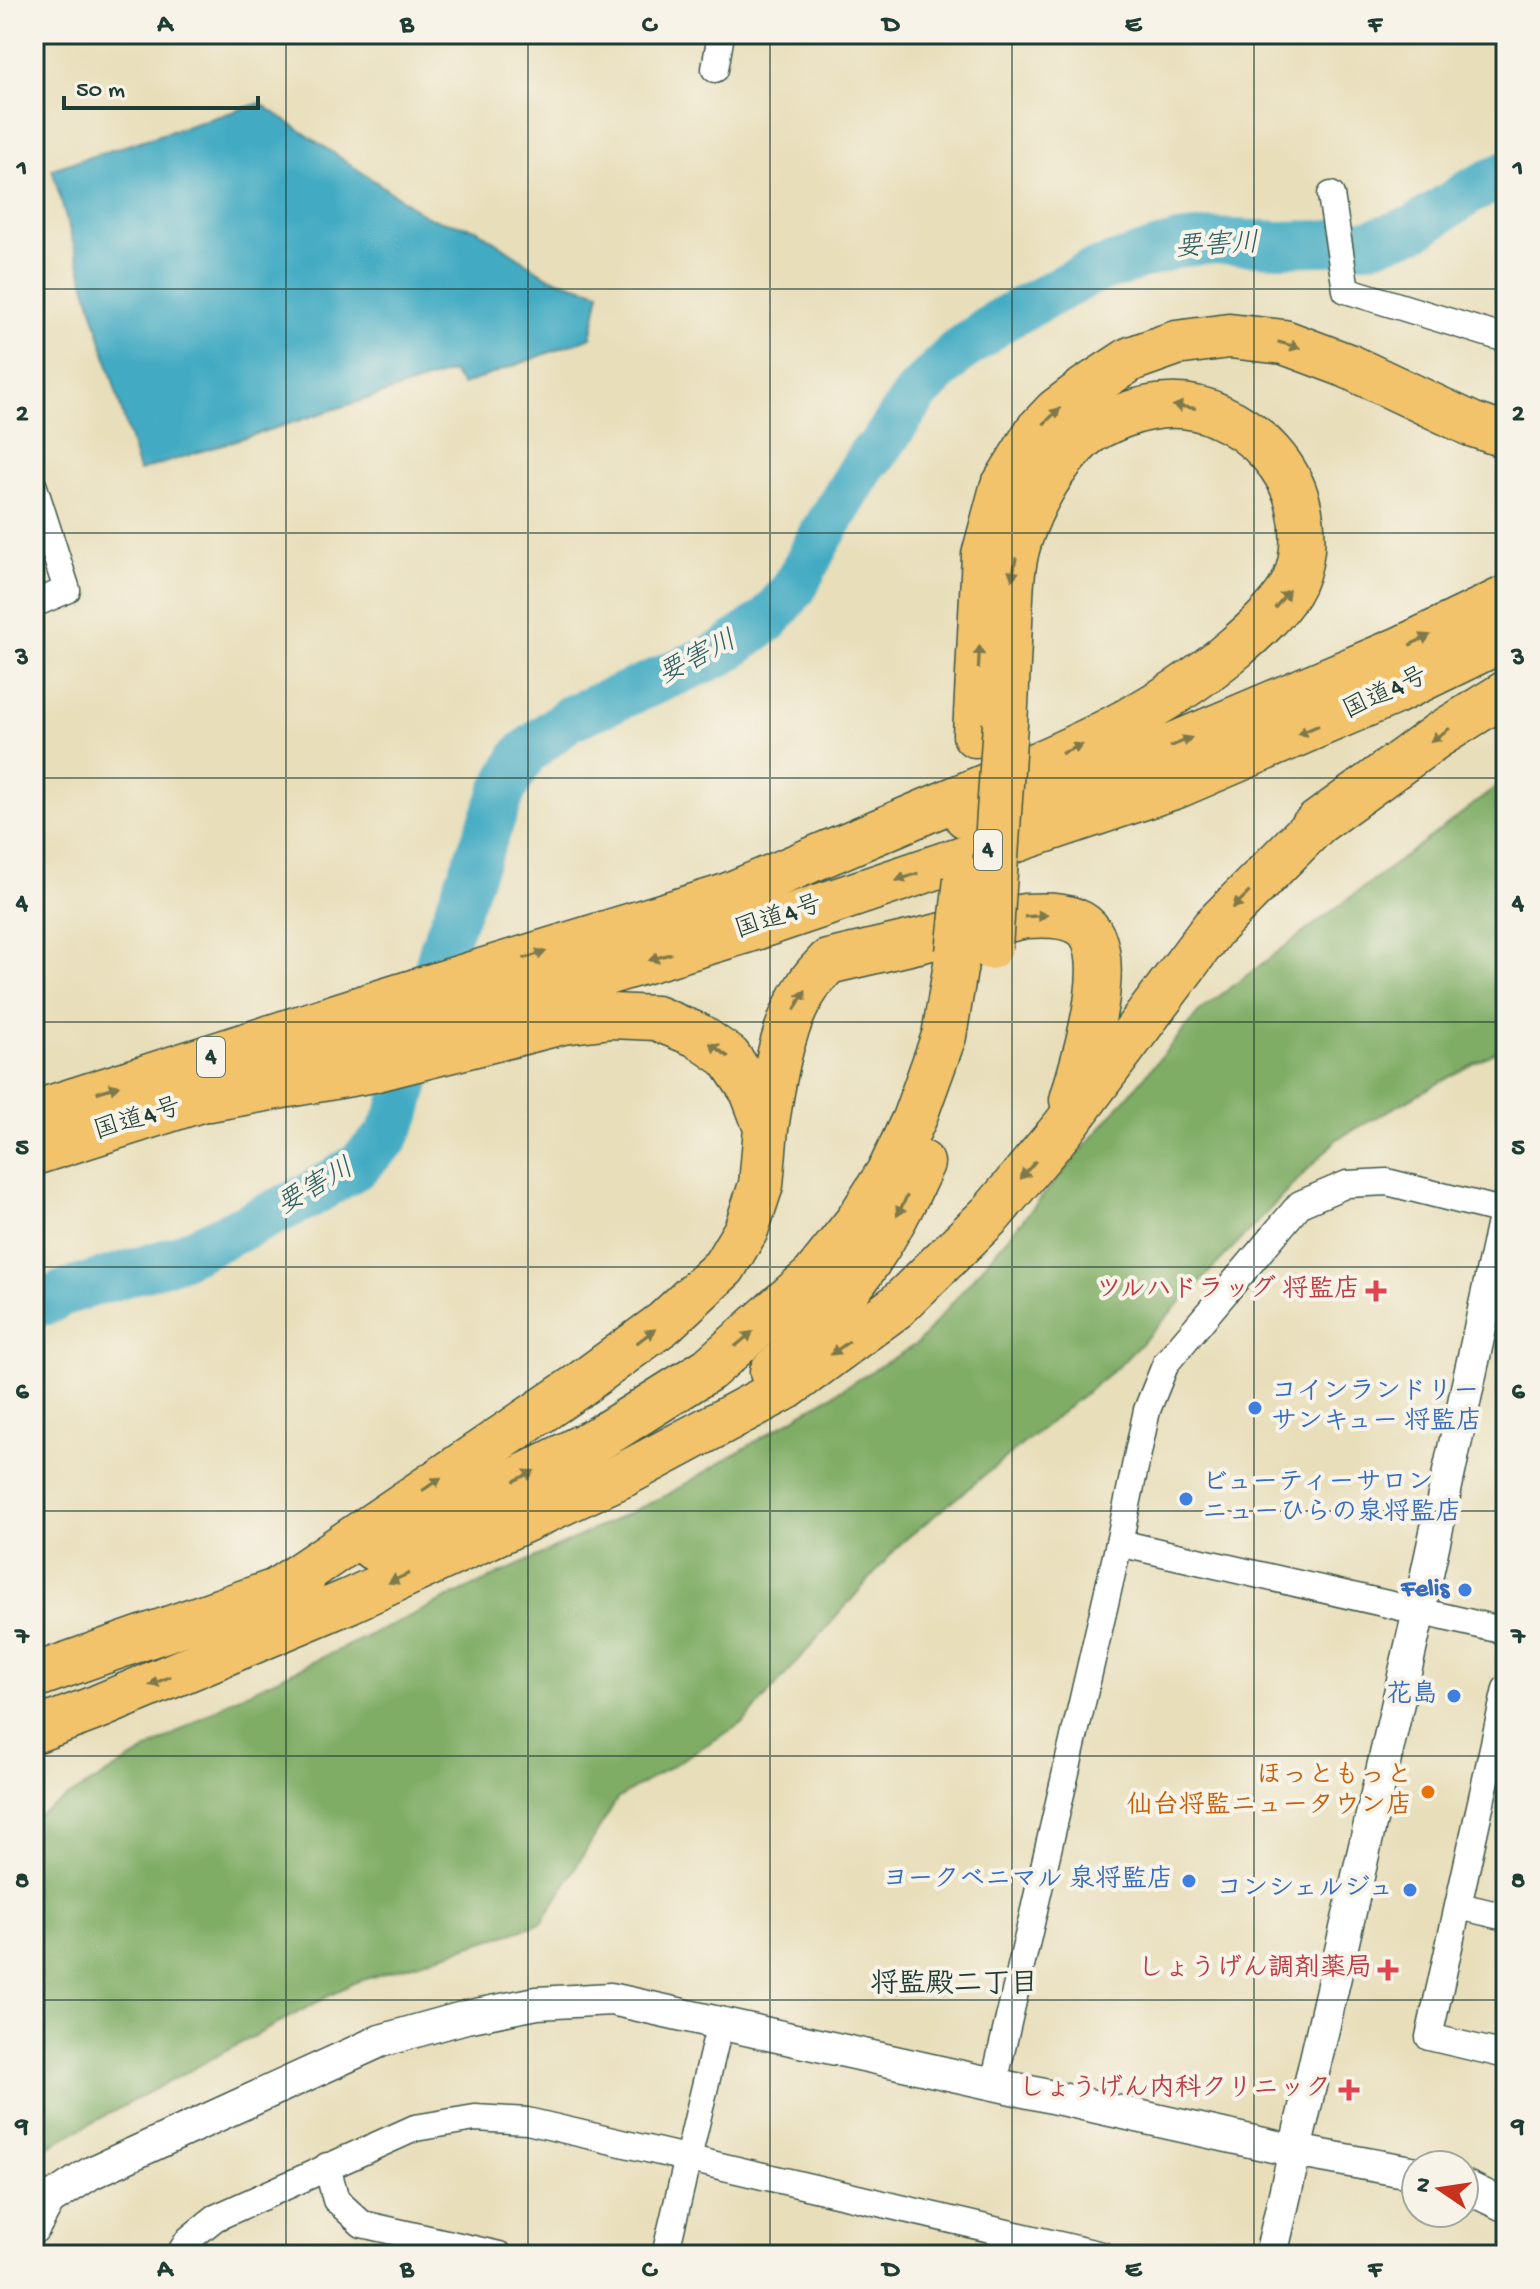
<svg xmlns="http://www.w3.org/2000/svg" width="1540" height="2289" font-family="'Gochi Hand','Klee One',sans-serif">
  <style>
    .forest { fill: #80ad66; stroke: #50754d; stroke-width: 2 }
    .water { fill: #43abc3; stroke: #31747c; stroke-width: 2 }
    .lines { fill: none; stroke-linecap: round; stroke-linejoin: round }
    .river { stroke: #43abc3; stroke-width: 46 }
    .minor-casing { stroke: #3d5548; stroke-width: 29 }
    .tertiary-casing { stroke: #3d5548; stroke-width: 35 }
    .trunk-casing { stroke: #3d5548; stroke-width: 47 }
    .motorway-casing { stroke: #3d5548; stroke-width: 47 }
    .minor { stroke: #fff; stroke-width: 26 }
    .tertiary { stroke: #fff; stroke-width: 32 }
    .trunk { stroke: #f2c36a; stroke-width: 44 }
    .motorway { stroke: #f2c36a; stroke-width: 44 }
    .motorway-bridge-casing { stroke: #3d5548; stroke-width: 47; stroke-linecap: butt }
    .motorway-bridge { stroke: #f2c36a; stroke-width: 44 }
    .oneway { fill: #7e794c }
    .grid { fill: none; stroke: #1f3d34; stroke-width: 2; stroke-opacity: 0.55 }
    .health-dot { fill: #e0444e; stroke: #f7f3e8; stroke-width: 3 }
    .shop-dot { fill: #3f7fe0; stroke: #f7f3e8; stroke-width: 3 }
    .food-dot { fill: #e8710a; stroke: #f7f3e8; stroke-width: 3 }
    .labels { text-anchor: middle; dominant-baseline: central; stroke-width: 8; stroke-linejoin: round; paint-order: stroke }
    .shield { fill: #f7f3e8; stroke: #60746a; stroke-width: 2 }
    .shield-label { font-size: 24px; font-weight: bold; fill: #1f3d34 }
    .street-label { font-size: 26px; fill: #1f3d34; stroke: #f7f3e8 }
    .health-label { font-size: 26px; font-weight: bold; fill: #be3a42; stroke: #f7f3e8; text-anchor: end }
    .shop-label { font-size: 26px; font-weight: bold; fill: #366cbe; stroke: #f7f3e8; text-anchor: end }
    .food-label { font-size: 26px; font-weight: bold; fill: #c56008; stroke: #f7f3e8; text-anchor: end }
    .water-label { font-size: 28px; font-style: italic; fill: #2a5e5f; stroke: #f7f3e8 }
    .neighbourhood-label { font-size: 28px; font-weight: bold; fill: #1f3d34; stroke: #f7f3e8 }
    .neatline { fill: none; stroke: #1f3d34; stroke-width: 3 }
    .grid-label { font-size: 26px; text-anchor: middle; font-weight: bold; fill: #1f3d34 }
  </style>
  <rect width="100%" height="100%" fill="#f7f3e8"/>
  <filter id="ink" filterUnits="userSpaceOnUse"><feTurbulence type="fractalNoise" baseFrequency=".0125" numOctaves="2"/><feDisplacementMap in="SourceGraphic" scale="16" xChannelSelector="R" yChannelSelector="G"/><feConvolveMatrix kernelMatrix="1 2 1 2 8 2 1 2 1" color-interpolation-filters="sRGB"/></filter>
  <filter id="wash" filterUnits="userSpaceOnUse"><feTurbulence type="fractalNoise" baseFrequency=".006" numOctaves="4" result="noise"/><feDisplacementMap in="SourceGraphic" scale="32" xChannelSelector="R" yChannelSelector="G"/><feGaussianBlur stdDeviation="1.8" result="paint"/><feColorMatrix in="noise" values="0 0 0 0 0 0 0 0 0 0 0 0 0 0 0 0 0 1.4 0 .05"/><feComposite in="paint" operator="in"/></filter>
  <g filter="url(#wash)">
    <rect width="100%" height="100%" fill="#e8deba"/>
    <polygon class="forest" points="1506,780 1506,1046 1337,1139 1121,1364 901,1543 744,1722 617,1799 542,1923 353,1983 34,2154 34,1817 232,1700 667,1495 918,1343 1201,1010"/>
    <polygon class="water" points="260,103 429,218 476,229 548,277 600,292 591,337 462,385 452,372 139,471 52,169"/>
    <g class="lines">
      <polyline class="river" points="34,1304 47,1302 63,1293 178,1258 307,1197 356,1167 386,1138 399,1112 442,949 504,789 524,754 570,718 722,653 769,619 794,588 818,541 870,455 875,454 916,394 956,353 1003,319 1088,274 1177,245 1211,241 1279,244 1370,242 1415,228 1471,191 1506,174"/>
    </g>
  </g>
  <g filter="url(#ink)">
    <g class="lines">
      <defs>
        <g id="minor">
          <polyline points="715,69 721,34"/>
          <polyline points="1331,195 1346,290 1506,339"/>
          <polyline points="34,487 67,590 34,604"/>
          <polyline points="1119,1543 1506,1631"/>
          <polyline points="1506,1689 1429,2037 1506,2055"/>
          <polyline points="1459,1906 1506,1917"/>
          <polyline points="994,2083 1119,1543 1147,1410 1166,1363 1300,1204 1347,1184 1387,1182 1506,1212"/>
          <polyline points="327,2166 336,2200 362,2224 499,2255"/>
          <polyline points="179,2255 189,2239 215,2218 415,2128 475,2118 527,2121 1102,2255"/>
          <polyline points="665,2255 720,2023"/>
        </g>
        <g id="tertiary">
          <polyline points="1464,2186 1506,2206"/>
          <polyline points="34,2227 49,2200 91,2173 380,2041 466,2017 537,2003 611,1999 1295,2151 1416,2173"/>
          <polyline points="1271,2255 1419,1611 1506,1208"/>
        </g>
        <g id="trunk">
          <polyline points="966,816 1164,749 1400,649 1506,598"/>
          <polyline points="34,1113 387,1000 753,888"/>
          <polyline points="34,1153 454,1019 749,930 1177,786 1393,693 1506,638"/>
        </g>
        <g id="motorway">
          <polyline points="975,735 984,555 1002,488 1037,431 1056,411 1085,389 1131,359 1176,343 1229,336 1284,342 1348,366 1471,424 1506,436"/>
          <path d="M 717,900 C 792,868 868,836 943,804 C 1045,761 1150,721 1235,648 C 1255,631 1275,613 1289,591 C 1304,567 1305,534 1299,507 C 1290,466 1256,432 1219,416 C 1188,401 1154,404 1122,416 C 1109,421 1093,428 1082,438 C 1054,463 1032,503 1020,539 C 1011,566 1011,596 1010,624 C 1008,658 1007,691 1005,724"/>
          <polyline points="209,1099 373,1070 563,1022 611,1016 656,1018 697,1035 729,1057 752,1091 766,1128 761,1185 746,1230 724,1267 664,1323 578,1386 276,1591"/>
          <path d="M 766,1128 C 774,1081 780,1027 808,986 C 813,977 821,970 828,962 L 1025,916 C 1042,915 1063,914 1080,923 C 1122,946 1082,1064 1072,1100"/>
          <path d="M 772,1372 C 837,1315 888,1242 922,1163"/>
          <polyline points="373,1548 440,1519 601,1437 709,1369 814,1276 857,1222 891,1168 914,1119 944,1036 958,952"/>
          <polyline points="34,1676 276,1591 303,1579"/>
          <polyline points="34,1731 98,1707 349,1601 623,1475 787,1387 896,1307 991,1214 1064,1127 1213,928 1317,823 1437,736 1506,693"/>
        </g>
      </defs>
      <use href="#minor" class="minor-casing"/>
      <use href="#tertiary" class="tertiary-casing"/>
      <use href="#trunk" class="trunk-casing"/>
      <use href="#motorway" class="motorway-casing"/>
      <use href="#minor" class="minor"/>
      <use href="#tertiary" class="tertiary"/>
      <use href="#trunk" class="trunk"/>
      <use href="#motorway" class="motorway"/>
      <defs>
        <g id="motorway-bridge">
          <polyline points="990,947 1005,724"/>
          <polyline points="958,952 966,879"/>
        </g>
      </defs>
      <use href="#motorway-bridge" class="motorway-bridge-casing"/>
      <use href="#motorway-bridge" class="motorway-bridge"/>
    </g>
    <defs><path id="oneway-solid" d="M-6-.8H1V-3.2L6.5 0L1 3.2V.8H-6Z" transform="scale(2)"/></defs>
    <g class="oneway">
      <use href="#oneway-solid" transform="translate(1289 345) rotate(16)"/>
      <use href="#oneway-solid" transform="translate(1184 407) rotate(-173)"/>
      <use href="#oneway-solid" transform="translate(1052 416) rotate(-44)"/>
      <use href="#oneway-solid" transform="translate(1014 569) rotate(100)"/>
      <use href="#oneway-solid" transform="translate(1282 599) rotate(-52)"/>
      <use href="#oneway-solid" transform="translate(1420 640) rotate(-26)"/>
      <use href="#oneway-solid" transform="translate(979 657) rotate(-87)"/>
      <use href="#oneway-solid" transform="translate(1308 730) rotate(157)"/>
      <use href="#oneway-solid" transform="translate(1440 735) rotate(146)"/>
      <use href="#oneway-solid" transform="translate(1181 742) rotate(-23)"/>
      <use href="#oneway-solid" transform="translate(1072 749) rotate(-23)"/>
      <use href="#oneway-solid" transform="translate(907 877) rotate(161)"/>
      <use href="#oneway-solid" transform="translate(1241 900) rotate(135)"/>
      <use href="#oneway-solid" transform="translate(1036 916) rotate(-4)"/>
      <use href="#oneway-solid" transform="translate(535 955) rotate(-17)"/>
      <use href="#oneway-solid" transform="translate(660 957) rotate(163)"/>
      <use href="#oneway-solid" transform="translate(800 1000) rotate(-61)"/>
      <use href="#oneway-solid" transform="translate(719 1050) rotate(-144)"/>
      <use href="#oneway-solid" transform="translate(108 1089) rotate(-18)"/>
      <use href="#oneway-solid" transform="translate(1028 1170) rotate(130)"/>
      <use href="#oneway-solid" transform="translate(902 1206) rotate(117)"/>
      <use href="#oneway-solid" transform="translate(646 1336) rotate(-37)"/>
      <use href="#oneway-solid" transform="translate(744 1339) rotate(-40)"/>
      <use href="#oneway-solid" transform="translate(840 1348) rotate(144)"/>
      <use href="#oneway-solid" transform="translate(524 1476) rotate(-27)"/>
      <use href="#oneway-solid" transform="translate(432 1484) rotate(-34)"/>
      <use href="#oneway-solid" transform="translate(399 1578) rotate(155)"/>
      <use href="#oneway-solid" transform="translate(160 1681) rotate(157)"/>
    </g>
  </g>
  <path class="grid" d="M 286,34 L 286,2255M 528,34 L 528,2255M 770,34 L 770,2255M 1012,34 L 1012,2255M 1254,34 L 1254,2255M 34,289 L 1506,289M 34,533 L 1506,533M 34,778 L 1506,778M 34,1022 L 1506,1022M 34,1267 L 1506,1267M 34,1511 L 1506,1511M 34,1756 L 1506,1756M 34,2000 L 1506,2000"/>
  <g class="health-dot">
    <path d="M1372 1279h8v8h8v8h-8v8h-8v-8h-8v-8h8z"/>
    <path d="M1384 1958h8v8h8v8h-8v8h-8v-8h-8v-8h8z"/>
    <path d="M1345 2078h8v8h8v8h-8v8h-8v-8h-8v-8h8z"/>
  </g>
  <g class="shop-dot">
    <circle cx="1255" cy="1408" r="8"/>
    <circle cx="1186" cy="1499" r="8"/>
    <circle cx="1465" cy="1590" r="8"/>
    <circle cx="1454" cy="1696" r="8"/>
    <circle cx="1189" cy="1881" r="8"/>
    <circle cx="1410" cy="1890" r="8"/>
  </g>
  <circle class="food-dot" cx="1428" cy="1792" r="8"/>
  <g class="labels">
    <g class="shield">
      <rect x="974" y="830" width="28" height="40" rx="6"/>
      <rect x="197" y="1037" width="28" height="40" rx="6"/>
    </g>
    <g class="shield-label">
      <text x="988" y="850">4</text>
      <text x="211" y="1057">4</text>
    </g>
    <g class="street-label">
      <text transform="translate(1386 695) rotate(-25)">国道4号</text>
      <text transform="translate(779 919) rotate(-18)">国道4号</text>
      <text transform="translate(138 1121) rotate(-17)">国道4号</text>
    </g>
    <g class="health-label">
      <text x="1360" y="1291">ツルハドラッグ 将監店</text>
      <text x="1372" y="1970">しょうげん調剤薬局</text>
      <text x="1331" y="2090">しょうげん内科クリニック</text>
    </g>
    <g class="shop-label">
      <text x="1271" y="1393" text-anchor="start">コインランドリー<tspan x="1271" dy="30">サンキュー 将監店</tspan></text>
      <text x="1202" y="1484" text-anchor="start">ビューティーサロン<tspan x="1202" dy="30">ニューひらの泉将監店</tspan></text>
      <text x="1449" y="1590">Felis</text>
      <text x="1438" y="1696">花島</text>
      <text x="1173" y="1881">ヨークベニマル 泉将監店</text>
      <text x="1394" y="1890">コンシェルジュ</text>
    </g>
    <g class="food-label">
      <text x="1412" y="1777">ほっともっと<tspan x="1412" dy="30">仙台将監ニュータウン店</tspan></text>
    </g>
    <g class="water-label">
      <text transform="translate(1217 247) rotate(-3)">要害川</text>
      <text transform="translate(698 659) rotate(-27)">要害川</text>
      <text transform="translate(316 1188) rotate(-30)">要害川</text>
    </g>
    <g class="neighbourhood-label">
      <text x="954" y="1985">将監殿二丁目</text>
    </g>
  </g>
  <rect width="1540" height="2289" fill="none" stroke="#f7f3e8" stroke-width="88"/>
  <g transform="translate(1440 2189) rotate(283)"><circle r="38" fill="#f7f3e8" stroke="#a1aaa0" stroke-width="2"/>
  <path d="M0-6L14 30L0 20L-14 30Z" fill="#c8321e"/>
  <text y="-12" font-size="22" font-weight="bold" text-anchor="middle" fill="#1f3d34">N</text>
  </g>
  <path d="M64 96v12h194v-12" fill="none" stroke="#1f3d34" stroke-width="4"/>
  <text x="76" y="96" font-size="24" fill="#1f3d34" stroke="#f7f3e8" stroke-width="6" paint-order="stroke">50 m</text>
  <rect x="44" y="44" width="1452" height="2201" class="neatline"/>
  <g class="grid-label">
    <text x="165" y="31">A</text>
    <text x="407" y="31">B</text>
    <text x="649" y="31">C</text>
    <text x="891" y="31">D</text>
    <text x="1133" y="31">E</text>
    <text x="1375" y="31">F</text>
    <text x="22" y="175">1</text>
    <text x="1518" y="175">1</text>
    <text x="22" y="420">2</text>
    <text x="1518" y="420">2</text>
    <text x="22" y="664">3</text>
    <text x="1518" y="664">3</text>
    <text x="22" y="909">4</text>
    <text x="1518" y="909">4</text>
    <text x="22" y="1154">5</text>
    <text x="1518" y="1154">5</text>
    <text x="22" y="1398">6</text>
    <text x="1518" y="1398">6</text>
    <text x="22" y="1643">7</text>
    <text x="1518" y="1643">7</text>
    <text x="22" y="1887">8</text>
    <text x="1518" y="1887">8</text>
    <text x="22" y="2132">9</text>
    <text x="1518" y="2132">9</text>
    <text x="165" y="2276">A</text>
    <text x="407" y="2276">B</text>
    <text x="649" y="2276">C</text>
    <text x="891" y="2276">D</text>
    <text x="1133" y="2276">E</text>
    <text x="1375" y="2276">F</text>
  </g>
</svg>
